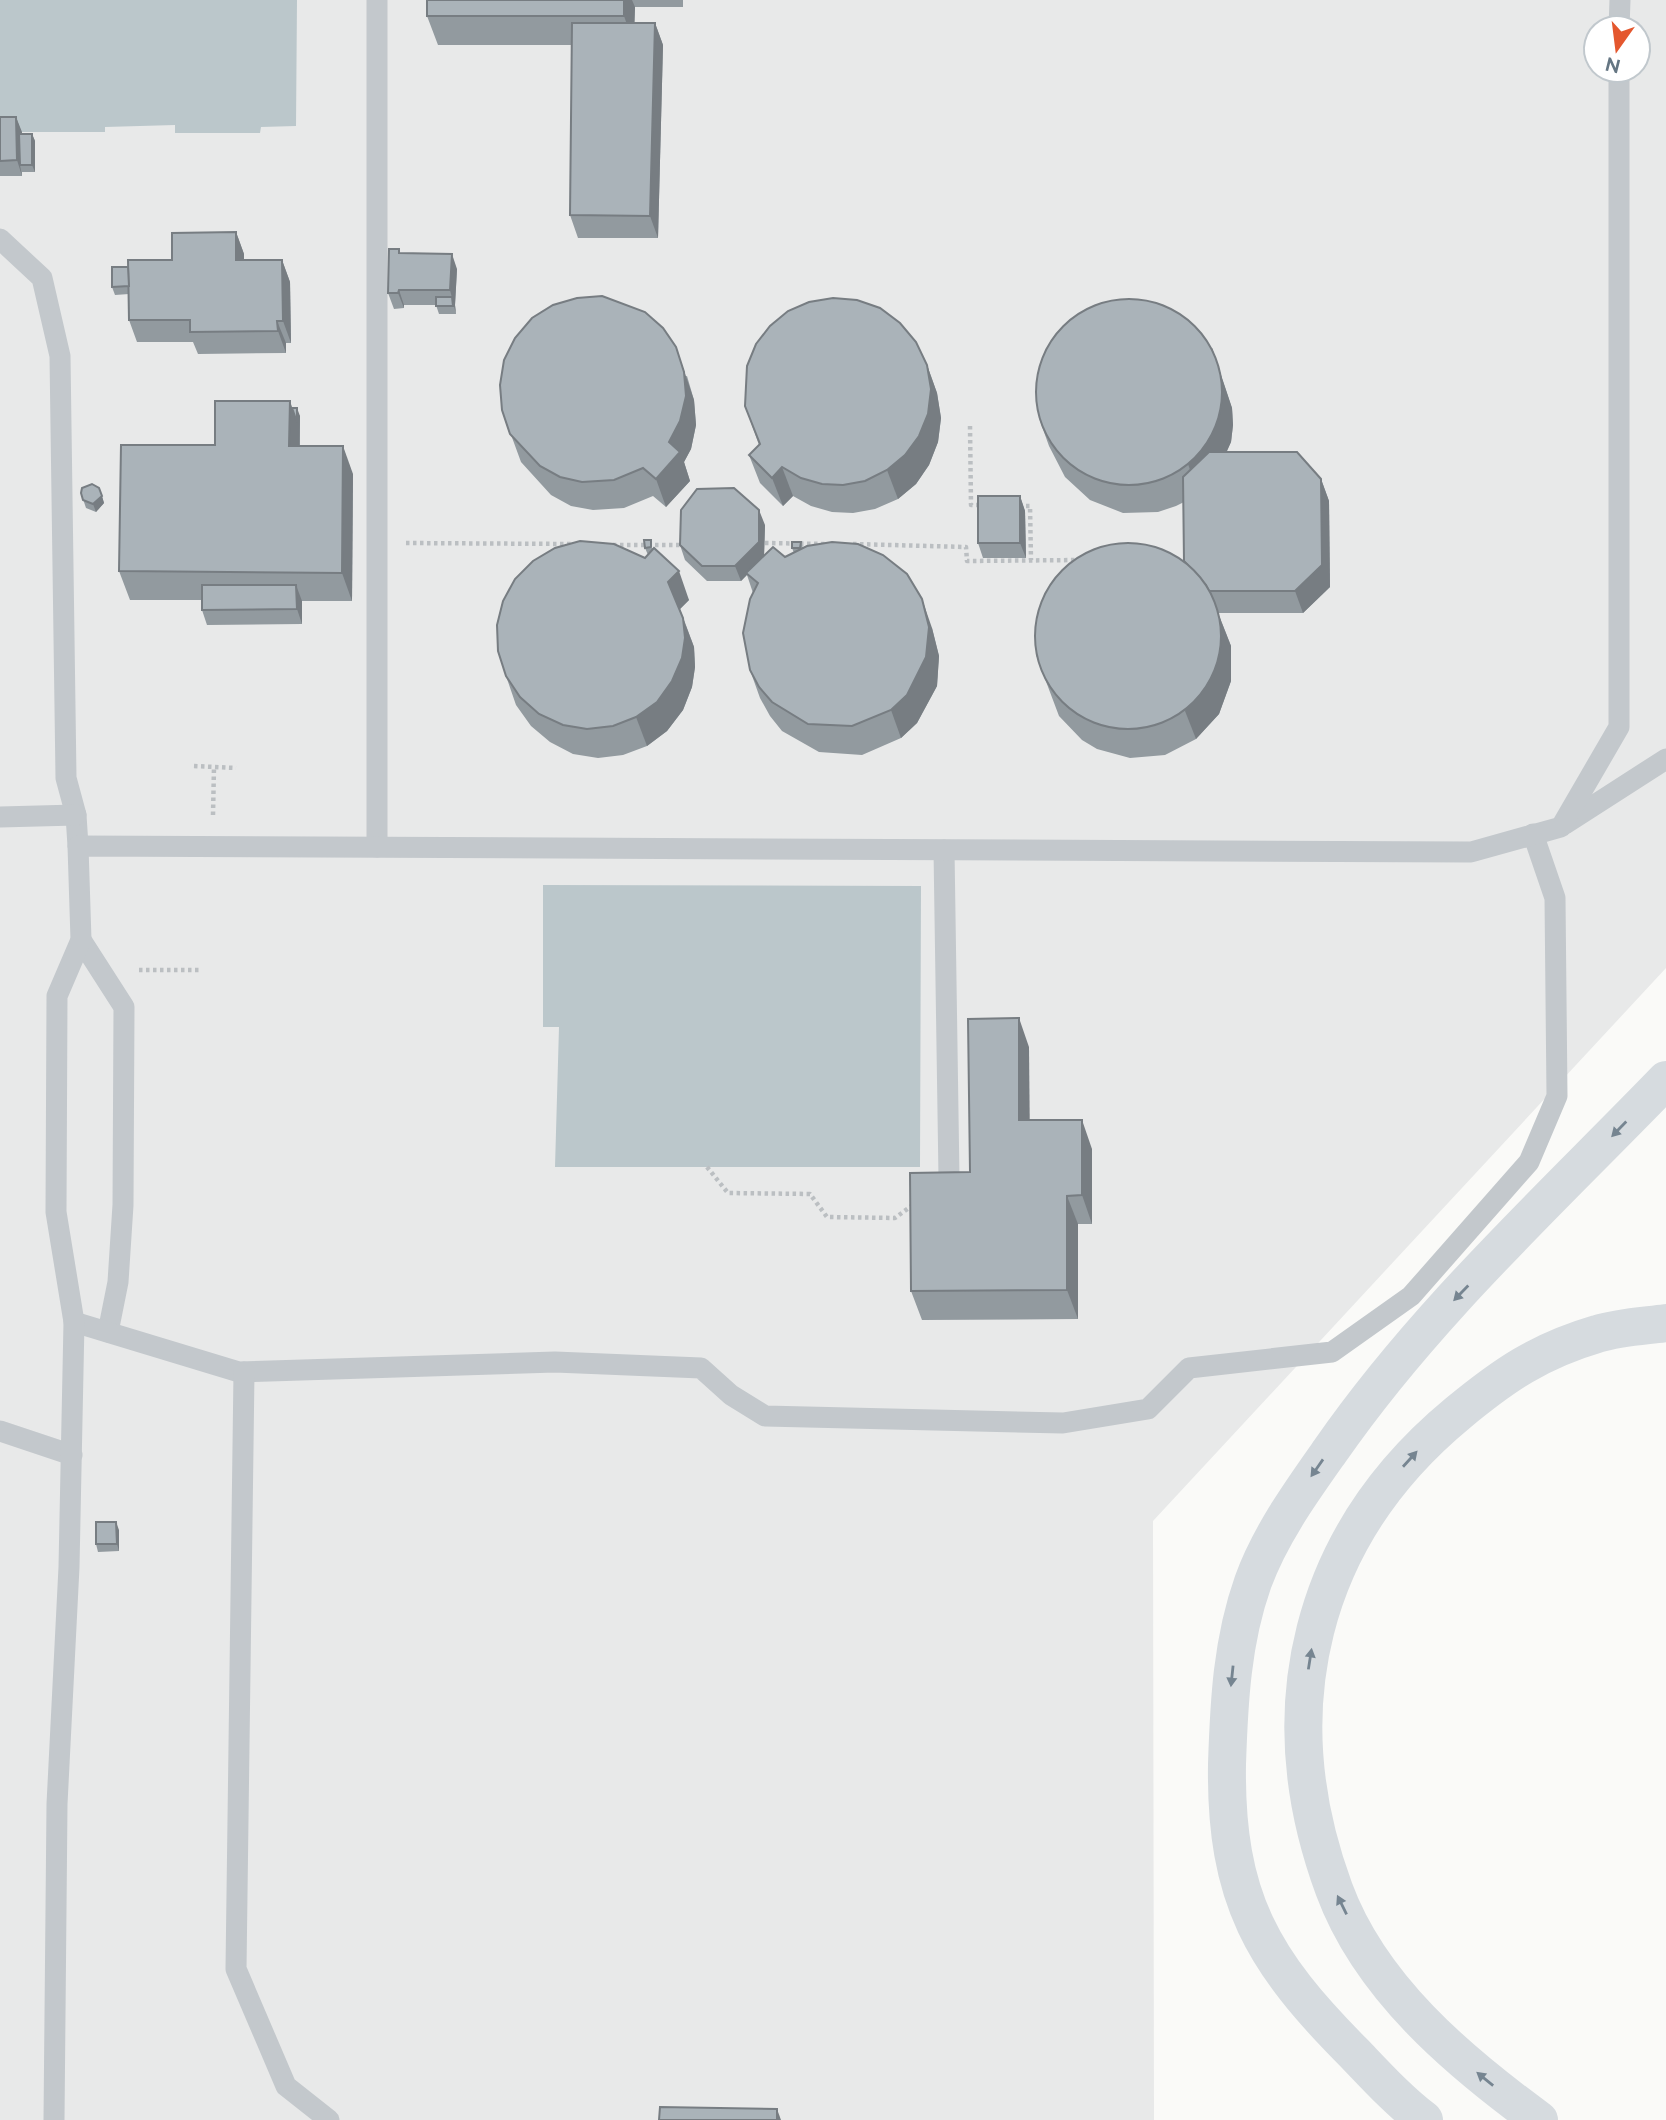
<svg xmlns="http://www.w3.org/2000/svg" width="1666" height="2120" font-family="Raleway,sans-serif">
  <style>
    .built { fill: #e8e9e9; fill-rule: evenodd }
    .water { fill: #bbc7cb }
    .lines { fill: none; stroke-linecap: round; stroke-linejoin: round }
    .path { stroke: #bbbfc2; stroke-width: 4.5; stroke-dasharray: 3.5 3.5; stroke-linecap: butt }
    .lane { stroke: #c3c8cc; stroke-width: 21 }
    .highway { stroke: #d6dbdf; stroke-width: 38 }
    .wall { fill: #929a9f }
    .shaded-wall { fill: #777d82 }
    .building { fill: #aab3b9; stroke: #777d82; stroke-width: 2 }
    .oneway { fill: #768591 }
  </style>
  <rect width="100%" height="100%" fill="#fafaf8"/>
  <path class="built" d="M 0,0 L 1666,0 L 1666,968 L 1153,1521 L 1154,2120 L 0,2120 ZM 1596,28 L 1638,28 L 1638,70 L 1596,70 Z"/>
  <g class="water">
    <polygon points="0,0 297,0 296,126 261,127 260,133 175,133 175,125 105,127 105,132 0,132"/>
    <polygon points="543,885 921,886 920,1167 555,1167 559,1027 543,1027"/>
  </g>
  <g class="lines">
    <g class="path">
      <polyline points="970,426 971,505 982,505"/>
      <polyline points="1019,506 1030,506 1031,560"/>
      <polyline points="406,543 573,544"/>
      <polyline points="765,543 826,544"/>
      <polyline points="853,544 966,547 967,561 1078,560"/>
      <polyline points="613,545 685,545"/>
      <polyline points="194,766 236,768"/>
      <polyline points="213,815 214,767"/>
      <polyline points="139,970 201,970"/>
      <polyline points="707,1167 728,1193 810,1194 827,1217 895,1218 914,1204"/>
    </g>
    <g class="lane">
      <polyline points="377,0 377,847"/>
      <polyline points="1619,28 1620,0"/>
      <polyline points="0,239 42,278 60,356 66,778 76,815 78,846"/>
      <polyline points="0,817 76,815"/>
      <polyline points="1565,824 1666,759"/>
      <polyline points="944,850 949,1178"/>
      <polyline points="81,940 124,1007 123,1205 118,1282 108,1332"/>
      <polyline points="74,1322 239,1372 555,1362 701,1368 731,1395 765,1416 1063,1423 1148,1409 1189,1368 1332,1352 1411,1296 1529,1162 1557,1096 1555,898 1533,834"/>
      <polyline points="244,1372 236,1969 286,2086 329,2120"/>
      <polyline points="0,1431 72,1455"/>
      <polyline points="54,2120 57,1804 69,1567 74,1322 56,1212 57,996 81,940 78,846 1471,852 1561,827 1619,727 1619,70"/>
    </g>
    <g class="highway">
      <path d="M 1424,2120 C 1399,2101 1377,2077 1355,2054 C 1262,1961 1225,1898 1227,1764 C 1229,1702 1232,1641 1253,1582 C 1270,1535 1301,1492 1330,1451 C 1425,1314 1550,1200 1666,1080"/>
      <path d="M 1539,2120 C 1458,2061 1370,1987 1334,1889 C 1268,1710 1309,1536 1458,1413 C 1504,1375 1539,1351 1597,1334 C 1619,1327 1643,1326 1666,1323"/>
    </g>
  </g>
  <g class="wall">
    <polygon points="427,0 683,0 683,7 635,7 634,23 655,23 663,45 658,238 578,238 570,215 572,45 438,45 427,16"/>
    <polygon points="0,117 16,117 22,134 32,134 35,141 35,172 22,172 22,176 0,176"/>
    <polygon points="236,232 244,254 244,260 282,260 290,282 291,343 286,343 286,353 198,354 193,342 137,342 129,320 129,294 115,295 112,287 128,267 172,260"/>
    <polygon points="399,249 400,253 457,269 455,305 456,314 439,314 436,305 404,305 404,308 394,309 388,293"/>
    <polygon points="1212,348 1232,408 1233,425 1231,442 1226,452 1321,479 1329,501 1330,587 1303,613 1218,613 1231,646 1231,681 1219,714 1196,739 1165,755 1130,758 1097,749 1082,740 1059,716 1036,655 1184,561 1184,502 1176,506 1158,512 1123,513 1090,500 1065,477 1049,446 1039,418"/>
    <polygon points="927,365 937,393 941,418 938,442 929,465 916,484 898,499 875,509 853,513 832,512 811,506 793,496 783,506 760,483 749,455 759,445 745,406"/>
    <polygon points="687,376 694,400 696,425 691,449 684,462 690,481 666,507 653,496 624,508 593,510 571,506 551,495 521,462 502,410"/>
    <polygon points="292,408 300,416 300,446 353,474 352,601 302,601 302,624 207,625 202,610 202,600 130,600 119,571"/>
    <polygon points="99,488 104,503 96,512 86,508 81,493"/>
    <polygon points="1020,496 1025,511 1026,558 983,558 978,543"/>
    <polygon points="765,525 764,555 785,557 794,553 792,548 801,542 803,548 932,628 939,656 937,686 917,723 901,738 862,755 819,752 782,731 770,716 760,698 750,670 753,593 747,575 741,581 707,581 685,560 680,545"/>
    <polygon points="645,548 654,548 689,600 680,609 694,647 695,667 692,687 683,710 667,731 647,746 623,755 598,758 573,754 550,742 531,726 516,705 506,676 645,558 648,555"/>
    <polygon points="1029,1047 1029,1120 1092,1149 1092,1224 1078,1224 1078,1319 922,1320 911,1291 970,1172"/>
    <polygon points="119,1530 119,1551 98,1552 96,1544"/>
  </g>
  <g class="shaded-wall">
    <polygon points="624,0 632,0 635,7 634,45 624,16"/>
    <polygon points="655,23 663,45 658,238 650,216"/>
    <polygon points="16,117 22,132 22,165 20,165 22,176 17,160"/>
    <polygon points="32,134 35,141 35,172 32,165"/>
    <polygon points="236,232 244,254 244,282 236,260"/>
    <polygon points="452,254 457,269 455,305 456,314 450,290"/>
    <polygon points="282,260 290,282 291,343 283,321"/>
    <polygon points="399,290 404,305 404,308 398,293"/>
    <polygon points="277,321 286,343 286,353 278,331"/>
    <polygon points="676,347 694,400 696,425 691,449 684,462 690,481 666,507 656,479 669,442"/>
    <polygon points="1212,348 1232,408 1233,425 1231,442 1217,474 1198,493 1188,464"/>
    <polygon points="927,365 937,393 941,418 938,442 929,465 916,484 898,499 887,470"/>
    <polygon points="290,401 297,422 297,408 300,416 299,474 289,446"/>
    <polygon points="343,446 353,474 352,601 342,573"/>
    <polygon points="782,467 793,496 783,506 772,478"/>
    <polygon points="1321,479 1329,501 1330,587 1303,613 1295,591"/>
    <polygon points="102,496 104,503 96,512 93,504"/>
    <polygon points="1020,496 1025,511 1026,558 1020,543"/>
    <polygon points="759,510 765,525 764,557 741,581 735,566"/>
    <polygon points="679,571 689,600 679,610 668,582"/>
    <polygon points="296,585 302,601 302,624 297,609"/>
    <polygon points="922,599 932,628 939,656 937,686 917,723 901,738 891,710"/>
    <polygon points="683,618 694,647 695,667 692,687 683,710 667,731 647,746 636,717"/>
    <polygon points="1220,618 1231,646 1231,681 1219,714 1196,739 1185,711"/>
    <polygon points="1019,1018 1029,1047 1030,1148 1019,1120"/>
    <polygon points="1082,1120 1092,1149 1092,1224 1082,1195"/>
    <polygon points="1067,1196 1078,1224 1078,1319 1067,1290"/>
    <polygon points="116,1522 119,1530 119,1551 117,1544"/>
    <polygon points="777,2109 781,2120 777,2120"/>
  </g>
  <g class="building">
    <rect x="427" y="0" width="197" height="16"/>
    <polygon points="572,23 655,23 650,216 570,215"/>
    <polygon points="0,117 16,117 17,160 0,161"/>
    <polygon points="19,134 32,134 32,165 20,165"/>
    <polygon points="236,232 236,260 282,260 283,321 277,321 278,331 190,332 190,320 129,320 128,260 172,260 172,233"/>
    <polygon points="389,249 399,249 399,253 452,254 450,290 399,290 398,293 388,293"/>
    <polygon points="112,267 128,267 129,286 112,287"/>
    <polygon points="602,296 645,312 663,328 676,347 684,372 686,396 680,421 669,442 680,452 656,479 643,468 614,480 582,482 560,477 540,466 510,434 502,410 500,385 504,360 515,338 532,318 553,305 577,298"/>
    <polygon points="436,297 452,297 453,306 436,306"/>
    <polygon points="833,298 857,300 880,308 900,323 916,342 927,365 931,389 928,414 919,436 905,455 887,470 865,481 843,485 822,484 801,478 782,467 772,478 749,455 760,444 745,406 747,366 756,344 770,326 788,311 809,302"/>
    <circle cx="1129" cy="392" r="93"/>
    <polygon points="215,401 290,401 289,446 343,446 342,573 119,571 121,445 215,445"/>
    <polygon points="292,408 297,408 297,422"/>
    <polygon points="1209,452 1297,452 1321,479 1322,565 1295,591 1209,591 1206,585 1184,561 1183,477"/>
    <polygon points="92,484 99,488 102,496 93,504 83,500 81,493 82,488"/>
    <polygon points="734,488 759,510 759,542 735,566 702,566 680,545 681,510 697,489"/>
    <rect x="978" y="496" width="42" height="47"/>
    <polygon points="644,540 651,540 651,547 645,548"/>
    <polygon points="580,541 614,544 645,558 654,548 679,571 668,582 683,618 685,638 682,658 672,681 657,702 636,717 613,726 587,729 563,725 539,714 520,697 506,676 498,651 497,625 503,601 515,579 533,561 555,548"/>
    <polygon points="792,542 801,542 800,548 792,548"/>
    <polygon points="832,542 858,544 883,555 907,574 922,599 929,627 926,657 907,695 891,710 852,726 808,724 772,702 759,687 750,670 743,633 750,599 758,583 746,573 773,547 785,557 807,546"/>
    <circle cx="1128" cy="636" r="93"/>
    <polygon points="202,585 296,585 297,609 202,610"/>
    <polygon points="1019,1018 1019,1120 1082,1120 1082,1195 1067,1196 1067,1290 911,1291 910,1173 970,1172 968,1019"/>
    <polygon points="96,1522 116,1522 117,1544 96,1544"/>
    <polygon points="660,2107 777,2109 777,2120 659,2120"/>
  </g>
  <defs><path id="oneway-solid" d="M-6-.8H1V-3.2L6.5 0L1 3.2V.8H-6Z" transform="scale(1.75)"/></defs>
  <g class="oneway">
    <use href="#oneway-solid" transform="translate(1619 1129) rotate(134)"/>
    <use href="#oneway-solid" transform="translate(1461 1293) rotate(134)"/>
    <use href="#oneway-solid" transform="translate(1410 1459) rotate(-48)"/>
    <use href="#oneway-solid" transform="translate(1317 1468) rotate(125)"/>
    <use href="#oneway-solid" transform="translate(1310 1659) rotate(-81)"/>
    <use href="#oneway-solid" transform="translate(1232 1676) rotate(96)"/>
    <use href="#oneway-solid" transform="translate(1342 1905) rotate(-116)"/>
    <use href="#oneway-solid" transform="translate(1485 2079) rotate(-141)"/>
  </g>
  <g transform="translate(1617 49) rotate(194)"><circle r="33" fill="#ffffff" stroke="#c1c8cd" stroke-width="2"/>
  <path d="M0-5L12 26L0 18L-12 26Z" fill="#e4572e"/>
  <text y="-10" font-size="19" font-weight="bold" text-anchor="middle" fill="#657683">N</text>
  </g>
</svg>
